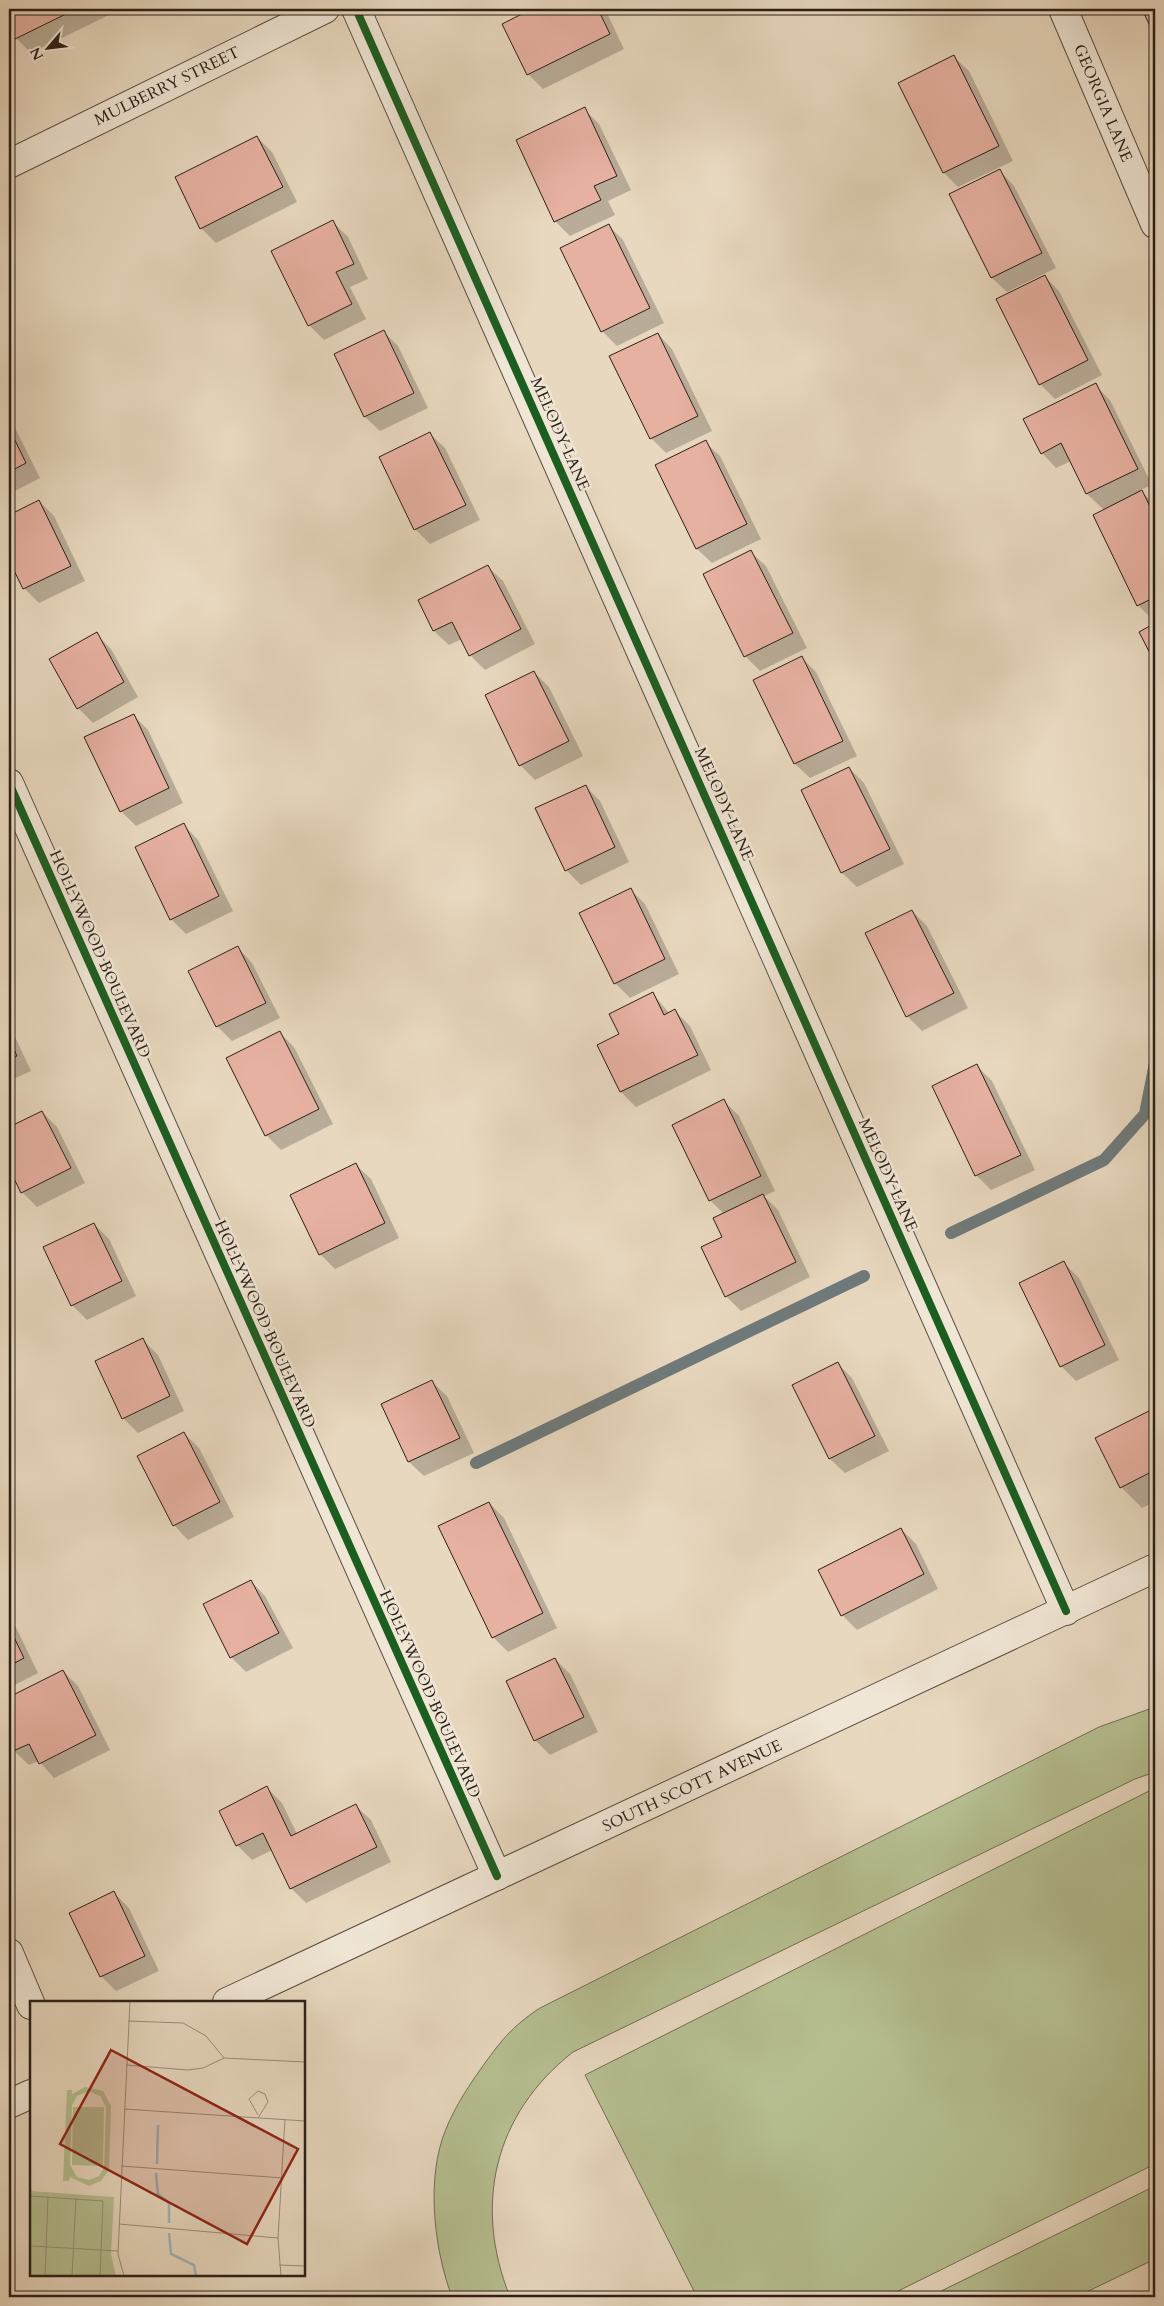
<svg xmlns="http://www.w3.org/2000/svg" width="1164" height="2306" font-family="Cardo,serif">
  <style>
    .green { fill: #b6bf91; stroke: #706f54 }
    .shadow { fill: #0003 }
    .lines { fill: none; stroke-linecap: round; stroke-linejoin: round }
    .stream { stroke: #6f7a7c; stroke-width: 12 }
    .building { fill: #e7b1a2; stroke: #2b1f18 }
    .minor-casing { stroke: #5a4d42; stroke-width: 30 }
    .minor { stroke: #f0e6d5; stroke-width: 28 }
    .cycleway-casing { stroke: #f0e6d5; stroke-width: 11 }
    .cycleway { stroke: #1b5e20; stroke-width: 8 }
    .labels { text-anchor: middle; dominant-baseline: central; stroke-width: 5; stroke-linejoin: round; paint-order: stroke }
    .street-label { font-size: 16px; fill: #2b1f18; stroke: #f0e6d5 }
    .inset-river { fill: none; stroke: #9db6be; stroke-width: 2.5 }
    .inset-road { fill: none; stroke: #9c8e7c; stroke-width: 1 }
    .view { fill: #8f2418; fill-opacity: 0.15; stroke: #8f2418; stroke-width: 2.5 }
    .inset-edge { fill: none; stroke: #2b1f18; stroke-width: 2.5 }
  </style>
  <rect width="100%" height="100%" fill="#e8d8bf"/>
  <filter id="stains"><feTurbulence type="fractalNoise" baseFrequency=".004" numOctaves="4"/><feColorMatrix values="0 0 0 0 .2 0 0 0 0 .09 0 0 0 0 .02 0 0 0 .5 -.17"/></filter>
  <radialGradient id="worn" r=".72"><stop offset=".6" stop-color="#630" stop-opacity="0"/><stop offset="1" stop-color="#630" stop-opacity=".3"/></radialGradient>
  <g class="green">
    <path d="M 1155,1707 L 1155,1772 L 1135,1779 L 573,2052 C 494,2114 473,2205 510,2297 L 452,2297 C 435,2252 427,2187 442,2140 C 450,2115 465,2091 480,2070 C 500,2042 511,2027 540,2008 L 1099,1727 Z"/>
    <polygon points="1155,1788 1155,2164 886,2297 697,2297 585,2075"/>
    <polygon points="1155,2186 1155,2259 1076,2297 929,2297"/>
  </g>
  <g class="shadow">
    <polygon points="9,9 117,9 117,11 31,53 16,38 9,23"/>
    <polygon points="535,9 605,9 624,49 543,89 528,74 503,24"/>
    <polygon points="954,57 969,71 1013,161 958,187 944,173"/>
    <polygon points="584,109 599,124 631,190 608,201 615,215 570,236 555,221"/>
    <polygon points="257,137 272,152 297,202 216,243 201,228"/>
    <polygon points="1000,171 1014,186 1056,268 1007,292 992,278 951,195"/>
    <polygon points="333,222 348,237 368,279 350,287 366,319 324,340 309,325"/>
    <polygon points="609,226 623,240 664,323 617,346 602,331"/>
    <polygon points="1045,277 1059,291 1102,375 1055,399 1040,384"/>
    <polygon points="383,331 398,346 428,408 380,431 365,417 336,354"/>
    <polygon points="658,334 672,349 712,431 666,453 651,438"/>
    <polygon points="1095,385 1110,400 1152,485 1140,490 1155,505 1155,619 1153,620 1138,605 1104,510 1087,494 1071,461 1056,468 1042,453"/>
    <polygon points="9,416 40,478 9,494"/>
    <polygon points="430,434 445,448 480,520 430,544 415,529"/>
    <polygon points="705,442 720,456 761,539 712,563 697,549 656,466"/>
    <polygon points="39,501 54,516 85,581 39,603 24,588 9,557 9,516"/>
    <polygon points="751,552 766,566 807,648 760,671 746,657 704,575"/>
    <polygon points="488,567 503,581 535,644 485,670 470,655 462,639 449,645 434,631 419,601"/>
    <polygon points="96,634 111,649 138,697 93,723 78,708"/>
    <polygon points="801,657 816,672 857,756 810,778 795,764"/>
    <polygon points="534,672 549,687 583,756 535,780 520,765"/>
    <polygon points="133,715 148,730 183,803 136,826 121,811"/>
    <polygon points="849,768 864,783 904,864 857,887 842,873 802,791"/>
    <polygon points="585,786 600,801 629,862 581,885 566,870"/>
    <polygon points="184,825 198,840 233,911 186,934 171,919"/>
    <polygon points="631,890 645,904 679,974 630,998 615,983"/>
    <polygon points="912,911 927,926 968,1008 922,1031 907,1016"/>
    <polygon points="238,948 252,963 280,1018 232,1041 217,1026 190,972"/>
    <polygon points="653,994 670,1014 675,1011 690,1026 711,1070 636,1107 621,1092 598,1045 621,1034"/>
    <polygon points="9,1024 31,1071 9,1081"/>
    <polygon points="279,1032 294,1047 333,1124 281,1150 266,1135"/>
    <polygon points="977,1066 992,1081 1035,1170 991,1190 976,1175 934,1087"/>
    <polygon points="724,1101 739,1116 775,1191 764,1196 778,1210 810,1277 741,1311 726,1296 724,1214 710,1200"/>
    <polygon points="42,1112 57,1127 85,1183 37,1207 22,1192 9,1165 9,1129"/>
    <polygon points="356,1165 371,1179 399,1238 335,1269 320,1254"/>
    <polygon points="94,1224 109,1239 136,1296 87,1320 72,1305"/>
    <polygon points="1064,1263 1079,1278 1119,1360 1076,1381 1061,1366 1021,1284"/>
    <polygon points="143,1340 158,1355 184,1411 138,1433 123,1418"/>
    <polygon points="837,1363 852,1378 889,1451 845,1473 830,1459 793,1385"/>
    <polygon points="432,1382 447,1396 474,1453 424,1476 409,1462 383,1405"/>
    <polygon points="1155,1409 1155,1502 1142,1508 1121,1487 1096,1438"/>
    <polygon points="184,1433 199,1448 234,1517 188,1540 174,1525"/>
    <polygon points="489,1503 504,1518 557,1628 508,1652 493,1637"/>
    <polygon points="901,1529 916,1544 938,1589 857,1630 842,1615"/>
    <polygon points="251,1581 265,1596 293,1648 246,1672 231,1657"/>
    <polygon points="9,1613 38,1673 9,1688"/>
    <polygon points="555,1659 570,1674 598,1732 550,1755 535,1740"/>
    <polygon points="63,1671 78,1686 110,1750 54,1778 39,1761 29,1765 14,1751 9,1740 9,1699"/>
    <polygon points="267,1788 282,1803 297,1834 356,1806 371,1820 391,1862 306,1903 291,1888 272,1850 252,1860 237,1845"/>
    <polygon points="114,1893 129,1908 159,1971 116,1991 101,1976 71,1914"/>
  </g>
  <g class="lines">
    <g class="stream">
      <polyline points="951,1233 1104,1160 1145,1114 1155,1063"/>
      <polyline points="476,1463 864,1276"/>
    </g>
  </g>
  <g class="building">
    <polygon points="9,9 76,9 15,39 9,26"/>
    <polygon points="532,9 598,9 610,34 527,75 502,24"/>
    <polygon points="1142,9 1155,9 1155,37"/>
    <polygon points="954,55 999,146 943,173 898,83"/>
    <polygon points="585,107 617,176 594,186 601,200 554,222 516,140"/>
    <polygon points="257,136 283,187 200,229 175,177"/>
    <polygon points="1000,169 1042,253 991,278 949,194"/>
    <polygon points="333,220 354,264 336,272 352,304 308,326 271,251"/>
    <polygon points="609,224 650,308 601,332 560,248"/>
    <polygon points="1045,275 1088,360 1039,385 996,299"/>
    <polygon points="384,330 414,393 364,417 334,354"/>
    <polygon points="658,333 698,416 650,439 609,356"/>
    <polygon points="1096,383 1138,469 1086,494 1061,443 1041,454 1023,419"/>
    <polygon points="9,428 26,463 9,472"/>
    <polygon points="430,432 466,505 414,530 379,457"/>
    <polygon points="706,440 747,524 696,549 655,465"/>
    <polygon points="1142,490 1155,517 1155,597 1137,606 1093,515"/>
    <polygon points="39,500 71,566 23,589 9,560 9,515"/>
    <polygon points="751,550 793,633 744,657 703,574"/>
    <polygon points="488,565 521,629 469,656 452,622 433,631 418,600"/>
    <polygon points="1155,623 1155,663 1139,632"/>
    <polygon points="97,632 124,682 77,709 49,659"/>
    <polygon points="802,656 843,741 794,764 753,680"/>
    <polygon points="534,671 569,741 519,766 485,695"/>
    <polygon points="134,714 169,788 120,812 84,737"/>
    <polygon points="849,767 890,849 841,873 801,790"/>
    <polygon points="586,785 615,847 565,871 535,808"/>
    <polygon points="184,823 219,896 170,920 135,847"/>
    <polygon points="631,888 665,959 614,984 579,913"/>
    <polygon points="912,910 954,993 906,1017 865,933"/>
    <polygon points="238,946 266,1003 216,1027 188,971"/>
    <polygon points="653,992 664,1015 675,1009 698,1055 620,1092 597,1045 619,1034 609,1014"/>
    <polygon points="280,1031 319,1109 265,1136 226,1058"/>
    <polygon points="9,1038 17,1056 9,1060"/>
    <polygon points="977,1064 1021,1155 975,1176 932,1086"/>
    <polygon points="724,1099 761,1176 709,1201 672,1125"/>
    <polygon points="42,1111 71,1168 21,1193 9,1168 9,1127"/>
    <polygon points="356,1163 385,1223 319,1255 290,1195"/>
    <polygon points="763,1194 796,1262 725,1297 701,1247 722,1237 713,1218"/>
    <polygon points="94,1223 122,1281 71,1306 43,1247"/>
    <polygon points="1064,1261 1105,1345 1060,1367 1019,1283"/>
    <polygon points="143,1338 170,1396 122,1419 95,1361"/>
    <polygon points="838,1362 875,1436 829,1459 792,1385"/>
    <polygon points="432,1380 460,1438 408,1462 381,1404"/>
    <polygon points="1155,1408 1155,1470 1120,1488 1095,1438"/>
    <polygon points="184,1432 220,1502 173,1526 137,1456"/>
    <polygon points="489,1502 543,1613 492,1638 438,1526"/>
    <polygon points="901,1528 924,1574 841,1616 818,1570"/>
    <polygon points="251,1580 279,1633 230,1658 203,1604"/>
    <polygon points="9,1627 24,1658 9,1666"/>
    <polygon points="555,1658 584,1717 534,1741 506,1681"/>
    <polygon points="63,1670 96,1735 39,1764 29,1744 13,1751 9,1743 9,1697"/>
    <polygon points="267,1786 291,1836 356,1804 377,1847 290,1889 263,1833 236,1846 219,1811"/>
    <polygon points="114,1891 145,1956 100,1977 69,1913"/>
  </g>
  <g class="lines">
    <defs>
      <g id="minor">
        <polyline points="356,9 1066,1611"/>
        <polyline points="1063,9 1155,224"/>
        <polyline points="9,164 325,9"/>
        <polyline points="9,783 497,1876"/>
        <polyline points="9,1953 31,2005"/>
        <polyline points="227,2002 1155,1568"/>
        <polyline points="9,2104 31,2094"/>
      </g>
    </defs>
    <use href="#minor" class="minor-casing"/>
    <use href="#minor" class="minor"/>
    <defs>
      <g id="cycleway">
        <polyline points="356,9 1066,1611"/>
        <polyline points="9,783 497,1876"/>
      </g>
    </defs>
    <use href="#cycleway" class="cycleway-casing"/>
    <use href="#cycleway" class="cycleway"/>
  </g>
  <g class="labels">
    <g class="street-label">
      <text transform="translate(167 86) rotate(-26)">MULBERRY STREET</text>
      <text transform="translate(1103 103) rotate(67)">GEORGIA LANE</text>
      <text transform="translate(560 434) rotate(66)">MELODY LANE</text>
      <text transform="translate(724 804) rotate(66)">MELODY LANE</text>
      <text transform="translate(100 954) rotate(66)">HOLLYWOOD BOULEVARD</text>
      <text transform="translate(888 1175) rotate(66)">MELODY LANE</text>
      <text transform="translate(265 1324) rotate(66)">HOLLYWOOD BOULEVARD</text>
      <text transform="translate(430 1694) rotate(66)">HOLLYWOOD BOULEVARD</text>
      <text transform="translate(692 1786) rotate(-25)">SOUTH SCOTT AVENUE</text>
    </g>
  </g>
  <g transform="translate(30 2001)">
    <rect width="275" height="275" fill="#e8d8bf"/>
    <path d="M 55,86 L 73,90 L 81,105 L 79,169 L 71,180 L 59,185 L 40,176 L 39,180 L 33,180 L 37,89 L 42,89 L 42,93 ZM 59,90 L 70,95 L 76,106 L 74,167 L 69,175 L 59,179 L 47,176 L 40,164 L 42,104 L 47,95 ZM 43,106 L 74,106 L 73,165 L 42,164 ZM 0,190 L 84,196 L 81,253 L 86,275 L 0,275 Z" fill="#b6bf91" fill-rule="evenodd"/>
    <path class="inset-river" d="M 127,163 L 128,124M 126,172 L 128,193 L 139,202 L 139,222M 139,232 L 141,253 L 164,264 L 166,275"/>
    <path class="inset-road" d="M 98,20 L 153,22 L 176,35 L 194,57M 96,64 L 158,69 L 173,67 L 194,57 L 275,61M 94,108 L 275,120M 228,117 L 238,101 L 235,93 L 228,90 L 219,98 L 228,114M 91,165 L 253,177M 0,195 L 73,200 L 70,275M 89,223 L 248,237M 0,245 L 88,250M 249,264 L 275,265M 15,275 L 18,196M 42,275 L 46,197M 94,275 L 88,253 L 100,0M 251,275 L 248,237 L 255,118"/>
    <path class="view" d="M 81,49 L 268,148 L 217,243 L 30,143 Z"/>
    <rect width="275" height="275" class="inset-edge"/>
  </g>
  <rect width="1164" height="2306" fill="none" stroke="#e8d8bf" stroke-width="30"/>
  <rect x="10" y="10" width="1144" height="2286" fill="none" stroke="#2b1f18" stroke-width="2.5"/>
  <rect x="15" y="15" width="1134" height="2276" fill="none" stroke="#2b1f18"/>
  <g transform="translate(48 48) rotate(242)" stroke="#f0e6d5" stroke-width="4" paint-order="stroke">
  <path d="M0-4L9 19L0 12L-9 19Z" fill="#2b1f18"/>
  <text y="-8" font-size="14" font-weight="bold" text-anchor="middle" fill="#2b1f18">N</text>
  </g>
  <rect width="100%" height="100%" filter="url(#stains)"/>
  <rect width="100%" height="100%" fill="url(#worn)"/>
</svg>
